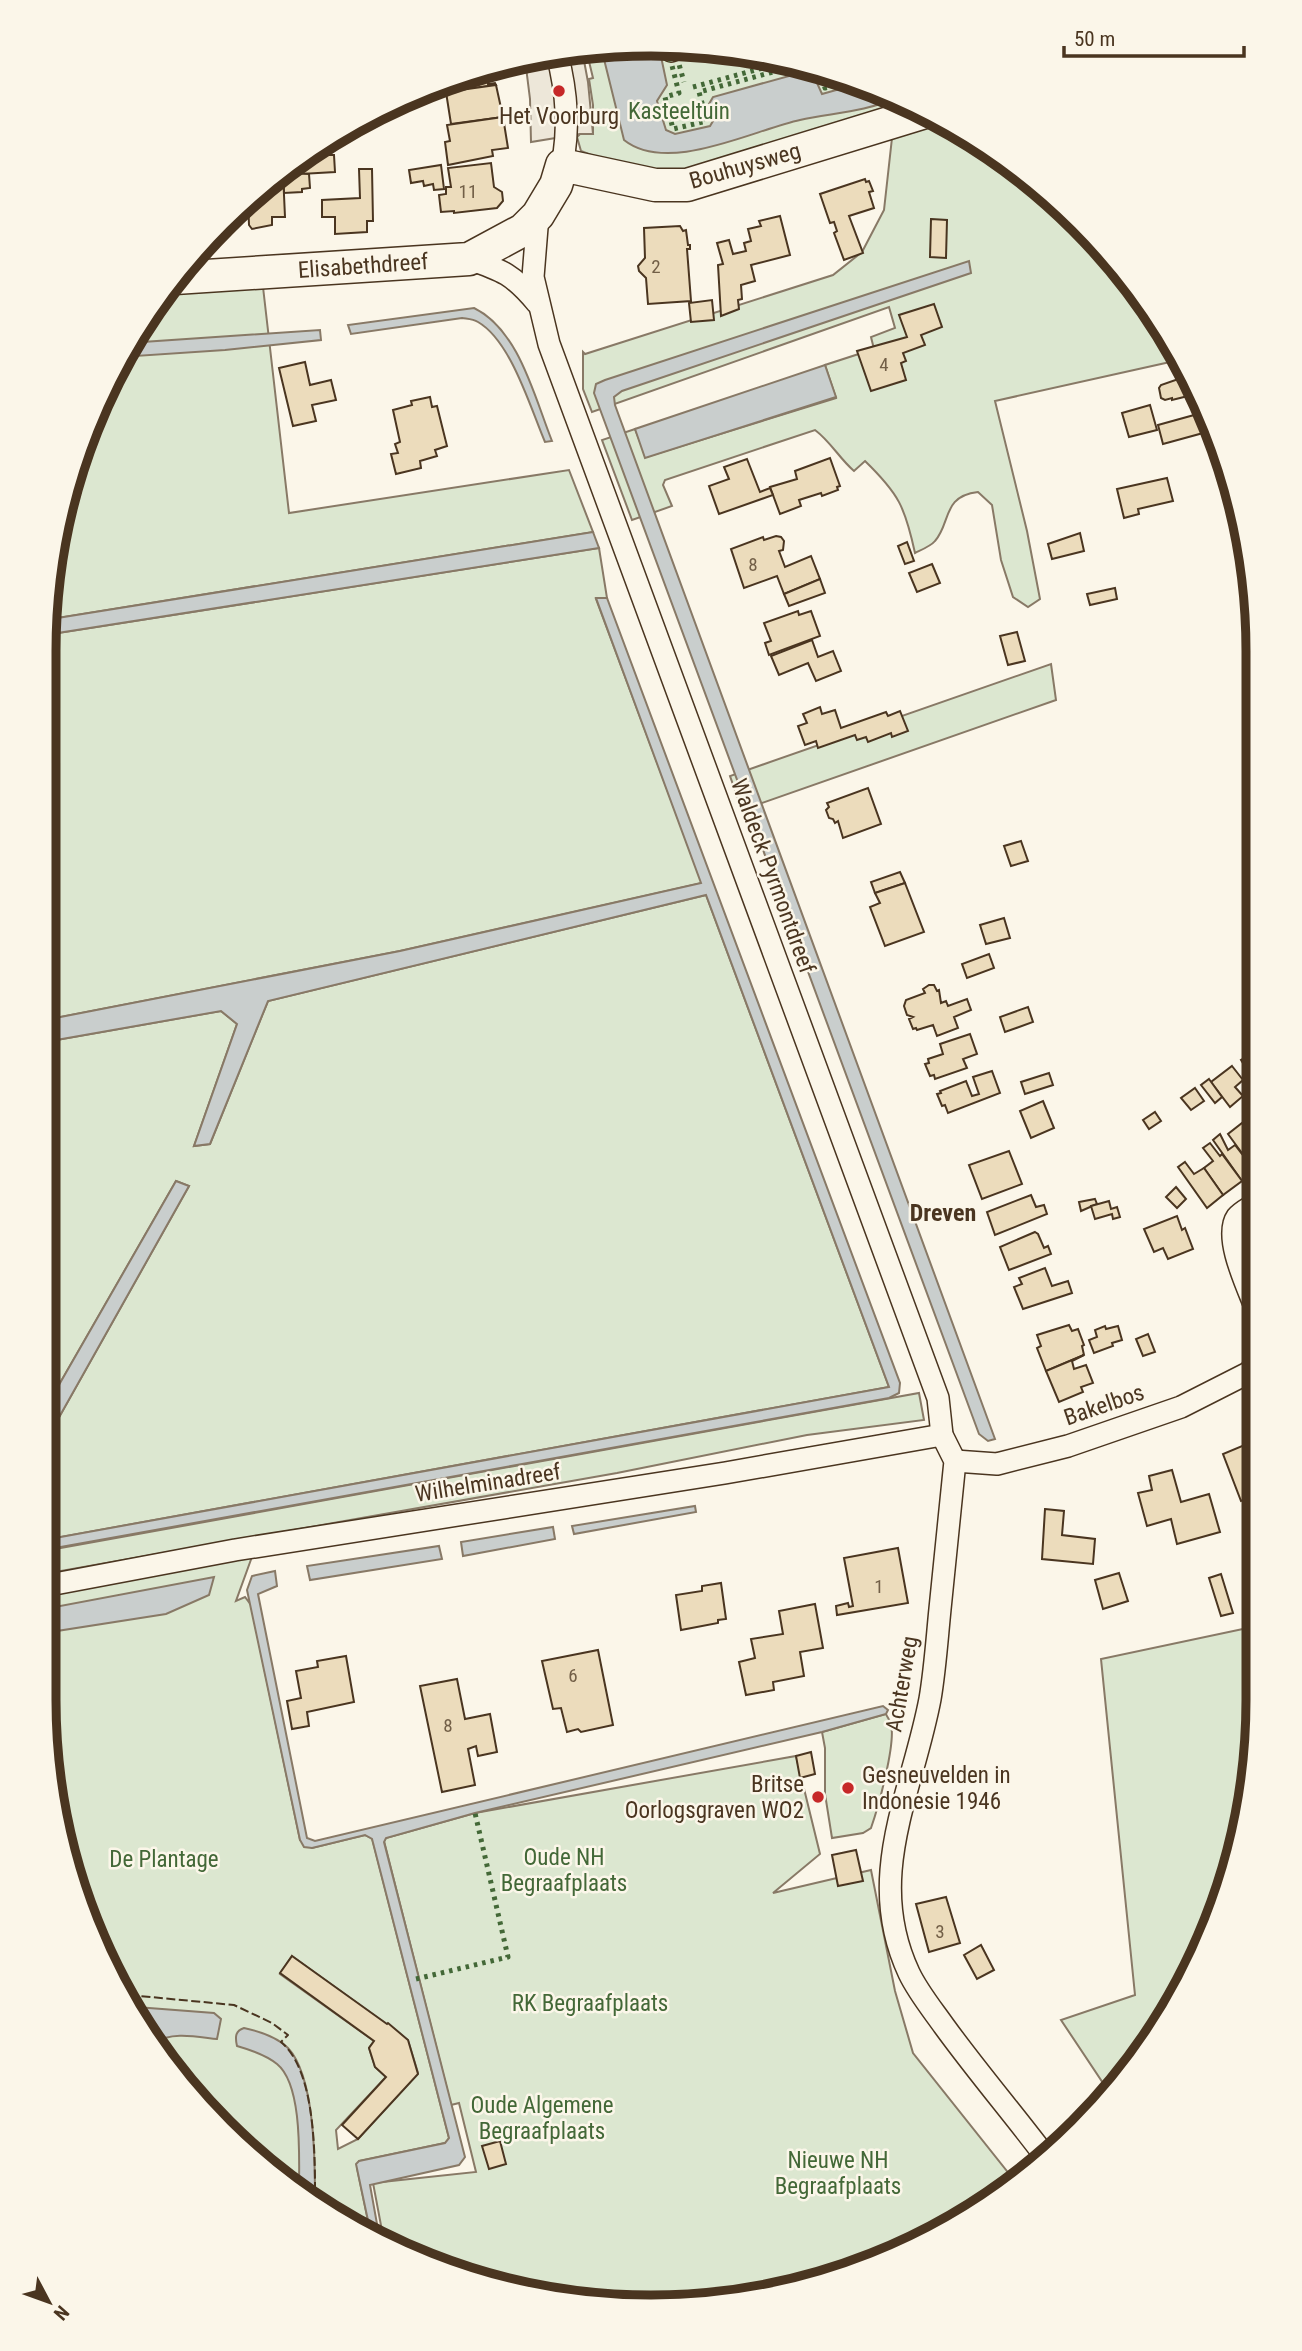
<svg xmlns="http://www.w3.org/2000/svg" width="1302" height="2351" font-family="'Roboto Condensed',sans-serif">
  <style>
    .green { fill: #dce7d0; stroke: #887966; stroke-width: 2; fill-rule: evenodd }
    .parking { fill: #ede7d9; stroke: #887966; stroke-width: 2 }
    .water { fill: #c9cecd; stroke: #887966; stroke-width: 2 }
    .building { fill: #ecdcbc; stroke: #4a3520; stroke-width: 2 }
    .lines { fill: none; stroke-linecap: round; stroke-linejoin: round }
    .street-casing { stroke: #4a3520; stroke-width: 24 }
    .secondary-casing { stroke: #4a3520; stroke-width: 35 }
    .street { stroke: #fbf6e9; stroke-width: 21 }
    .secondary { stroke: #fbf6e9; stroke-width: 32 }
    .hedge { stroke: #436837; stroke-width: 5; stroke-dasharray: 3.5 5; stroke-linecap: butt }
    .fence { stroke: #4a3520; stroke-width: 2; stroke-dasharray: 9 3.5; stroke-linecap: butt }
    .poi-dot { fill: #c62828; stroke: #fbf6e9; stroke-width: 2.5 }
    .labels { text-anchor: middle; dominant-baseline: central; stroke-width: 5; stroke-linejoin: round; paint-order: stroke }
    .number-label { font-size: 19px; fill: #725f47 }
    .park-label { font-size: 23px; fill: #436837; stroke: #fbf6e9 }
    .poi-label { font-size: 23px; fill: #4a3520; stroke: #fbf6e9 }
    .street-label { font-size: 23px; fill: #4a3520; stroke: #fbf6e9 }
    .neighbourhood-label { font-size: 24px; font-weight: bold; fill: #4a3520; stroke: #fbf6e9 }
    .rim { fill: none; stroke: #4a3520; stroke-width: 9 }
  </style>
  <rect width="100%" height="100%" fill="#fbf6e9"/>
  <g class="green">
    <polygon points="612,45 731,49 847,76 913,106 687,175 630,170 581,151 577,137 580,134 593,134 593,105 589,79 593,78 586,49"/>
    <path d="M 935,116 L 955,125 L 1080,221 L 1156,314 L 1179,360 L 995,401 L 1027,531 L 1040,599 L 1028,607 L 1013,597 L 1001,560 L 992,505 L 978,492 C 942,496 951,523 935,541 C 931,546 921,550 915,553 C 905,507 899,494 865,461 L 854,471 C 839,458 831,442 815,430 L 665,480 L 663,485 L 672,506 L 632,520 L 602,440 L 635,429 L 646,457 L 836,398 L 825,365 L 874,349 L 871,337 L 895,328 L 889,307 L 592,412 L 583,389 L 583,352 L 585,354 L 833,275 L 862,252 L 884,210 L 893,129 Z"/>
    <polygon points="263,287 289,513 569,470 593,532 45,620 76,456 125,347 164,293"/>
    <polygon points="599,548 607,598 596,599 702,883 400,951 45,1020 45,635"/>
    <polygon points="1051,664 1056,700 742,810 730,776"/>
    <polygon points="706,895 889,1387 44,1540 44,1444 189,1186 176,1181 44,1411 45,1042 221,1011 237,1024 194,1146 210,1144 268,1001"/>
    <polygon points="919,1393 924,1420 807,1435 617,1473 44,1574 44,1551"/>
    <path d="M 253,1554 L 236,1601 L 245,1597 L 251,1605 L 300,1840 L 312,1848 L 365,1835 L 372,1838 L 449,2138 L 445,2143 L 359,2161 L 357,2168 L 370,2230 L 313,2205 L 169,2069 L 76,1895 L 44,1700 L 44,1596 ZM 292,1956 L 408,2040 L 418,2073 L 358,2139 L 338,2149 L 336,2130 L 386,2077 L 375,2067 L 369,2048 L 374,2041 L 280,1974 Z"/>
    <polygon points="1257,1626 1257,1739 1226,1895 1177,2004 1107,2089 1061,2020 1135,1995 1101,1659"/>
    <path d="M 886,1714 C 887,1717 890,1720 891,1724 C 896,1744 878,1808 871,1828 L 863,1833 L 832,1838 L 825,1794 L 825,1748 L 822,1732 Z"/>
    <polygon points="796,1756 820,1854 773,1893 871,1870 895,1991 913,2053 1014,2180 883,2261 690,2306 493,2286 383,2236 373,2183 476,2172 459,2103 451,2105 384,1841 386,1838 475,1813"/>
  </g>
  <polygon class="parking" points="582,50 588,82 593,134 580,134 531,142 530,99 525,59"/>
  <g class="water">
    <path d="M 612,45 L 659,47 L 667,85 L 657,101 L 666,130 L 675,134 L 710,126 L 713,121 L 709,104 L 713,97 L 807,71 L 813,74 L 822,94 L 861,83 L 895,98 C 866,112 831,113 800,120 C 753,130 668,175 624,140 L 601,47 Z"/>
    <polygon points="969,261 971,273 622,391 614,397 615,405 995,1439 988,1441 979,1434 594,393 596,384 605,380"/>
    <path d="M 474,308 C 519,330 534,396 552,441 L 545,442 C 530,407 511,341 478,322 C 473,319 468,319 462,318 L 351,334 L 348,325 Z"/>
    <polygon points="320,330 321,340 225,350 121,357 128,343"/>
    <polygon points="825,365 836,397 645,458 635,429"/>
    <polygon points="593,532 599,548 45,635 45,620"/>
    <polygon points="596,598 607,598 900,1383 899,1393 889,1398 44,1550 44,1540 889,1387 706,895 268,1001 210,1144 194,1146 237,1024 221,1011 45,1042 45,1020 400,951 701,883"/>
    <polygon points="176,1181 189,1186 44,1444 44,1411"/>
    <polygon points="695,1506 696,1512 574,1534 572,1526"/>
    <polygon points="553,1527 555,1539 463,1556 461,1542"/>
    <polygon points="439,1546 442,1559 310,1580 307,1566"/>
    <polygon points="275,1571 277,1586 258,1594 307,1838 315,1841 883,1706 888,1710 886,1714 822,1732 475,1813 386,1838 384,1842 465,2157 459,2165 370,2185 379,2235 370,2230 356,2164 359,2161 445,2143 449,2138 372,1839 365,1835 312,1848 304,1847 300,1840 247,1590 252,1576"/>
    <polygon points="214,1577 209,1595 166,1614 44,1633 44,1609"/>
    <path d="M 136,2007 L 214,2013 L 221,2019 L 217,2039 C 198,2037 171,2031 155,2043 Z"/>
    <path d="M 244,2028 C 258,2031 277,2037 288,2048 C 316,2078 315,2166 315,2206 L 299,2191 C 299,2160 303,2085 277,2064 C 266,2055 251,2050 237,2046 C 235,2037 235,2031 244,2028 Z"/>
  </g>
  <g class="building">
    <polygon points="493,65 494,71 486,72 488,84 495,83 496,85 465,89 464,76 460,77"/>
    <polygon points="496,85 503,117 451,124 446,92"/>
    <polygon points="503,117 508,148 492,150 493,156 448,165 445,142 450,141 447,125"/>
    <polygon points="320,145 320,155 334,155 335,172 301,174 301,157"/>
    <polygon points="491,163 494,187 502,192 503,201 497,208 454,213 454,211 441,212 439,195 446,194 446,187 451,187 448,168"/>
    <polygon points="441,165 444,189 434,190 433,184 424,186 423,181 411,183 409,170"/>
    <polygon points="359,169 372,169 373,221 367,221 367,232 335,234 335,217 322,217 322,200 360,198"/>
    <polygon points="283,173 309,174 310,188 302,189 302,192 284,193"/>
    <polygon points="283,173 285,217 272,217 272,225 252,229 249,225 248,200 277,174"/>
    <polygon points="865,179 866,182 869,181 873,191 869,192 874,208 849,216 863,253 844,260 834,233 837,231 834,222 830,223 820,194"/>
    <polygon points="780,216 790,255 751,265 755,281 741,285 742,299 738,300 739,309 721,316 718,265 723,264 717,243 729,240 733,254 746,251 744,243 751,241 748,229 761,226 759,221"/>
    <polygon points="931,219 947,220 946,258 930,257"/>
    <polygon points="680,226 683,231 686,230 688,245 690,245 690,249 687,249 691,301 648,304 646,278 639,271 638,266 645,258 644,228"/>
    <polygon points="712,300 714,320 691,322 689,303"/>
    <polygon points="934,304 942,327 921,335 925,345 903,353 906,361 901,363 906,380 871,391 857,351 907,337 899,315"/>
    <polygon points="305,362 310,385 331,380 336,400 312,405 316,421 293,426 279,368"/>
    <polygon points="1187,376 1196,394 1172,400 1172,398 1165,400 1161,398 1159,388 1161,385"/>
    <polygon points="430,397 432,407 437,406 447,446 435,450 437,456 420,461 421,468 396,474 391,454 398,453 395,444 400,442 393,410 412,405 411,401"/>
    <polygon points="1150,405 1157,430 1129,437 1122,413"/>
    <polygon points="1205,412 1214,430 1163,444 1158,425"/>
    <polygon points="1223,450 1231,476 1226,478 1219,451"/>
    <polygon points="830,458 840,486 837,487 838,490 822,496 821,493 799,500 801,506 780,514 770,487 797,479 795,471"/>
    <polygon points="747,459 760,492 770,488 773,495 719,514 709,486 729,479 724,467"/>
    <polygon points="1167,478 1173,501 1138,509 1139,514 1124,518 1117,489"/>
    <polygon points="1080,533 1084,551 1052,559 1048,544"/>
    <polygon points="776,536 781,537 784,541 783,550 779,551 785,567 811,556 820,579 784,594 777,576 744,588 731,549 763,537 764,540"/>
    <polygon points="907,542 914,561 905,564 898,546"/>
    <polygon points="932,564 940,583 917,592 909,573"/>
    <polygon points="820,579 825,593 789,606 784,594"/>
    <polygon points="1115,588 1117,599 1090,605 1087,594"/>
    <polygon points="798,611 799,615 811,611 820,636 769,655 765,643 771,641 764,623"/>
    <polygon points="1017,632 1025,661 1008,665 1000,636"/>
    <polygon points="812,640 818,657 833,651 841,671 816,681 808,663 779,675 771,656"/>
    <polygon points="820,707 822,714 835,710 841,728 886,712 888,716 900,711 908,731 892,737 891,733 868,742 866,737 857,740 855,735 818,748 816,741 805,745 798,726 807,723 803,714"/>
    <polygon points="868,788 881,824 843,838 838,821 835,823 833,819 829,818 826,810 829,807 827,803"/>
    <polygon points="1021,841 1028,861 1011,866 1004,846"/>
    <polygon points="900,872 905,883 875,893 871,882"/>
    <polygon points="905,883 924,932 885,946 870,907 880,903 875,893"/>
    <polygon points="1004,918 1010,938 986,944 980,925"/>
    <polygon points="989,954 994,968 967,978 962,964"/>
    <polygon points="929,985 934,985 937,991 939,990 941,1003 946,1001 948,1006 967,999 971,1010 954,1017 958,1028 937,1036 933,1025 917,1030 916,1028 913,1029 909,1019 913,1017 907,1015 904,1006 906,1000 925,993 923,989"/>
    <polygon points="1028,1007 1033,1022 1005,1032 1000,1017"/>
    <polygon points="970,1034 977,1054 963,1059 967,1068 935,1079 934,1075 930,1076 925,1064 929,1063 928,1059 943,1054 940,1044"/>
    <polygon points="1252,1054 1255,1058 1253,1080 1241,1060"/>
    <polygon points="1232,1066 1243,1080 1235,1087 1243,1096 1230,1107 1211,1082"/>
    <polygon points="992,1071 1000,1093 948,1113 945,1105 942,1106 937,1094 941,1093 940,1091 966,1081 972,1096 979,1094 973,1077"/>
    <polygon points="1049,1073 1053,1085 1025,1094 1021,1082"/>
    <polygon points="1209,1079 1222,1097 1215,1103 1201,1085"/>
    <polygon points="1195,1088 1204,1101 1191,1110 1181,1098"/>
    <polygon points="1043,1101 1054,1128 1031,1138 1020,1111"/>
    <polygon points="1155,1112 1161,1121 1149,1129 1143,1120"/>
    <polygon points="1242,1123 1255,1142 1255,1171 1228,1134"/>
    <polygon points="1220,1134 1228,1150 1235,1145 1255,1171 1242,1181 1213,1140"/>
    <polygon points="1210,1143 1220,1156 1222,1154 1242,1181 1223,1195 1204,1168 1213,1161 1203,1148"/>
    <polygon points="1009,1151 1022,1184 982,1199 969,1165"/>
    <polygon points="1185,1162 1194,1174 1204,1168 1223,1195 1207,1208 1178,1167"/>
    <polygon points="1176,1187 1186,1199 1177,1208 1166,1197"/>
    <polygon points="1031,1195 1036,1207 1044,1205 1047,1214 995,1235 987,1212"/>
    <polygon points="1095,1199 1097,1204 1081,1211 1079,1202"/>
    <polygon points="1109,1201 1111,1209 1117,1207 1120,1217 1113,1219 1112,1214 1095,1219 1091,1206"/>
    <polygon points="1177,1216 1182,1230 1185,1228 1193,1249 1168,1259 1163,1248 1154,1252 1144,1229"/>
    <polygon points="1035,1232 1038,1234 1044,1248 1048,1246 1051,1254 1009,1270 1000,1247"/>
    <polygon points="1045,1268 1052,1286 1068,1281 1072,1293 1023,1309 1014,1287 1022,1284 1019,1278"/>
    <polygon points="1069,1325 1072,1331 1078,1329 1084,1345 1082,1346 1084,1355 1046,1371 1037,1348 1041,1346 1037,1335"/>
    <polygon points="1105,1326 1106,1329 1118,1326 1122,1340 1112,1343 1113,1346 1094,1353 1089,1340 1097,1337 1095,1330"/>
    <polygon points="1148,1334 1155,1352 1143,1356 1136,1339"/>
    <polygon points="1084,1355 1072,1361 1074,1369 1086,1365 1093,1383 1081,1387 1083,1392 1059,1402 1046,1371"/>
    <polygon points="1254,1441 1256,1442 1256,1482 1251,1484 1254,1490 1251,1497 1241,1501 1223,1454"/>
    <polygon points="1172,1470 1181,1502 1209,1494 1220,1532 1177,1544 1171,1519 1147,1526 1138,1493 1152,1490 1149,1476"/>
    <polygon points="1045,1509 1064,1511 1062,1535 1095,1539 1093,1564 1042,1559"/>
    <polygon points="898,1548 908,1603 837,1615 836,1606 848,1603 849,1607 853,1606 844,1558"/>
    <polygon points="1119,1573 1128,1601 1103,1609 1095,1580"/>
    <polygon points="1221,1574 1233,1613 1221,1616 1209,1578"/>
    <polygon points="721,1583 726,1619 718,1620 718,1623 681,1630 676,1595 702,1591 702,1586"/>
    <polygon points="815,1604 823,1648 800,1652 804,1676 773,1682 774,1690 746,1695 739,1662 755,1658 751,1639 783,1634 779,1611"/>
    <polygon points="598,1650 613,1725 581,1732 578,1729 567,1732 561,1708 553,1709 542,1661"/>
    <polygon points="346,1656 354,1702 307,1712 309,1726 292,1729 287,1701 301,1698 296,1671 318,1667 317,1661"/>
    <polygon points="457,1679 465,1719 490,1714 497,1752 478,1756 476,1746 468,1749 475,1785 442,1792 420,1686"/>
    <polygon points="811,1752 815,1774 800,1778 796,1756"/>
    <polygon points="856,1850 863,1881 838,1886 832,1855"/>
    <polygon points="946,1897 960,1943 929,1952 916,1904"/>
    <polygon points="981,1945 994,1970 977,1979 964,1955"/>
    <polygon points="292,1956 387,2024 388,2023 408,2040 418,2074 358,2139 342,2125 386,2077 375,2067 369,2048 374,2041 280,1973"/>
    <polygon points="500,2141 506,2164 489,2169 482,2146"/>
  </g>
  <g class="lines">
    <defs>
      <g id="street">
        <polyline points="671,51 682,47"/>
        <path d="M 557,54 C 567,92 570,127 562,165"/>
        <path d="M 538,215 L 533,277 L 549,344 L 938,1398 L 942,1435 L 955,1461 C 950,1511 945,1560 940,1609 C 937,1639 935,1670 930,1699 C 912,1794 864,1877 909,1973 C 918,1992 932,2009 944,2026 C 976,2070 1010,2110 1042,2152 L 1046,2160"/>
        <path d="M 469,259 C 502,270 514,275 537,303"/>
        <path d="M 1255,1204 C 1249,1208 1241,1212 1237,1217 C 1223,1237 1248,1288 1256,1309"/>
        <polyline points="955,1461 997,1464 1068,1446 1181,1407 1250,1372 1256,1361"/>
        <polyline points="44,1586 235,1550 725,1473 942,1435"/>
      </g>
      <polyline id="secondary" points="175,278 469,259 523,230 538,215 556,185 562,165 655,185 687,185 925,112"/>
    </defs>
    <use href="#street" class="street-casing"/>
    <use href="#secondary" class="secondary-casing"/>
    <use href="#street" class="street"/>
    <use href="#secondary" class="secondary"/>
    <g class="hedge">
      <polyline points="677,57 684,82"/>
      <polyline points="670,58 679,93 665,97 673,129 707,121 699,92 799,65"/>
      <polyline points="820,70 825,88 855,80"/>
      <polyline points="693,87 785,62"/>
      <polyline points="416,1979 508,1957 475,1813"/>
    </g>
    <path class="fence" d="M 129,1995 L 234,2005 L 272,2023 L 288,2035 L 281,2042 C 317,2072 315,2161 315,2206"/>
  </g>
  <g class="poi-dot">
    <circle cx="559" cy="91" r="7"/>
    <circle cx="848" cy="1788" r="7"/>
    <circle cx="818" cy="1797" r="7"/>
  </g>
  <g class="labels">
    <g class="number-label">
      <text x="468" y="191">11</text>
      <text x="656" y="266">2</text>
      <text x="884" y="364">4</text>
      <text x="753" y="564">8</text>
      <text x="879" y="1586">1</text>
      <text x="573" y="1675">6</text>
      <text x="448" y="1725">8</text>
      <text x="940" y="1931">3</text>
    </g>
    <g class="park-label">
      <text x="679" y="111">Kasteeltuin</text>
      <text x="564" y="1857">Oude NH<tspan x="564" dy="26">Begraafplaats</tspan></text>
      <text x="164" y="1859">De Plantage</text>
      <text x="590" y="2003">RK Begraafplaats</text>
      <text x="542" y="2105">Oude Algemene<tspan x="542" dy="26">Begraafplaats</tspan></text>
      <text x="838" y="2160">Nieuwe NH<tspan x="838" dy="26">Begraafplaats</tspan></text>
    </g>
    <g class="poi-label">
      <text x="559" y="116">Het Voorburg</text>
      <text x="862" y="1775" text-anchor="start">Gesneuvelden in<tspan x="862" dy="26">Indonesie 1946</tspan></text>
      <text x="804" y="1784" text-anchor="end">Britse<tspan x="804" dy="26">Oorlogsgraven WO2</tspan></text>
    </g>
    <g class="street-label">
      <text transform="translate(745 166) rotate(-16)">Bouhuysweg</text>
      <text transform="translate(363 266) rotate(-4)">Elisabethdreef</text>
      <text transform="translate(773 876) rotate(70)">Waldeck Pyrmontdreef</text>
      <text transform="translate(1104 1405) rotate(-19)">Bakelbos</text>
      <text transform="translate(488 1483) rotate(-9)">Wilhelminadreef</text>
      <text transform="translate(902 1684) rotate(-80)">Achterweg</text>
    </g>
    <g class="neighbourhood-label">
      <text x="943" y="1213">Dreven</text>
    </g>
  </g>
  <path d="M0 0H1302V2351H0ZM651 56H651A595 595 0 0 1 1246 651V1700A595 595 0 0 1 651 2295H651A595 595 0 0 1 56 1700V651A595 595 0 0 1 651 56Z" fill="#fbf6e9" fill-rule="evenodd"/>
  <path class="rim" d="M651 56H651A595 595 0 0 1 1246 651V1700A595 595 0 0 1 651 2295H651A595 595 0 0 1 56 1700V651A595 595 0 0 1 651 56Z"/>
  <g transform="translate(49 2302) rotate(131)" stroke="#fbf6e9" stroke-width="5" paint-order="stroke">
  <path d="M0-5L12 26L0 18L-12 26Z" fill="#4a3520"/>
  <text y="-10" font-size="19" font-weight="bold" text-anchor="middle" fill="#4a3520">N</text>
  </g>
  <path d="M1064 46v10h180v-10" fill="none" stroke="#4a3520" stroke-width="3.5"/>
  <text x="1074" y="46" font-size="21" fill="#4a3520" stroke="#fbf6e9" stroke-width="5" paint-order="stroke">50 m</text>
</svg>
